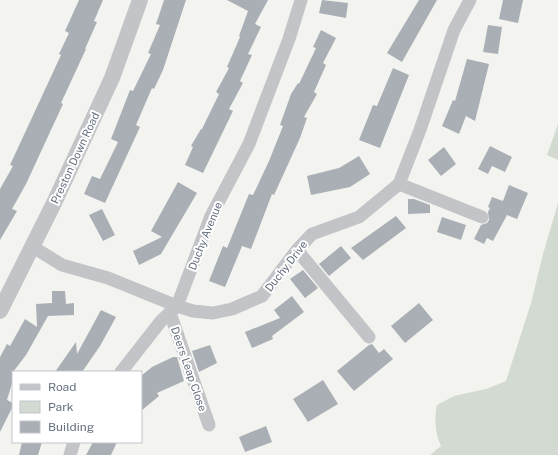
<svg xmlns="http://www.w3.org/2000/svg" width="558" height="455" font-family="'Public Sans',sans-serif">
  <style>
    .green { fill: #d3dad1 }
    .building { fill: #aaafb5 }
    .lines { fill: none; stroke-linecap: round; stroke-linejoin: round }
    .minor { stroke: #c2c4c8; stroke-width: 13 }
    .tertiary { stroke: #c2c4c8; stroke-width: 16 }
    .labels { text-anchor: middle; dominant-baseline: central; stroke-width: 4; stroke-linejoin: round; paint-order: stroke }
    .street-label { font-size: 11px; fill: #646f7f; stroke: #fff }
  </style>
  <rect width="100%" height="100%" fill="#f3f4f0"/>
  <g class="green">
    <polygon points="558,124 558,160 547,155"/>
    <path d="M 558,203 L 558,455 L 430,455 L 441,446 C 435,433 434,419 437,405 L 454,396 L 486,389 L 506,381 L 531,303 L 543,254 Z"/>
  </g>
  <g class="building">
    <polygon points="79,0 103,0 94,21 97,22 85,49 86,49 61,103 63,104 26,184 12,209 17,211 0,240 0,189 13,166 10,165 61,55 59,54 69,33 65,31"/>
    <polygon points="164,0 186,0 163,70 154,89 152,88 136,125 140,127 105,203 84,194 92,176 100,179 118,142 111,139 130,90 133,91 151,54 148,53 160,25 156,24"/>
    <polygon points="227,0 268,0 255,24 261,27 248,54 252,55 240,81 243,83 229,109 233,111 203,173 185,165 193,147 191,146 201,129 202,129 219,94 216,92 229,68 227,67 240,37 239,36 248,11"/>
    <polygon points="322,0 348,3 346,18 319,13"/>
    <polygon points="419,0 437,0 402,62 387,53"/>
    <polygon points="503,0 523,0 518,23 499,19"/>
    <polygon points="488,25 502,27 498,54 483,52"/>
    <polygon points="321,30 336,38 323,63 326,65 314,92 317,94 304,117 307,118 300,138 274,195 272,194 251,249 242,246 225,287 209,281 223,246 227,248 249,194 253,195 269,161 283,126 280,125 291,94 298,83 299,84 316,48 313,47"/>
    <polygon points="467,59 489,64 475,121 466,116 459,134 442,126 453,100 455,101"/>
    <polygon points="393,68 409,75 380,148 359,140 373,105 377,106"/>
    <polygon points="490,146 512,157 505,172 492,166 488,174 478,169"/>
    <polygon points="444,147 456,164 441,176 428,160"/>
    <polygon points="359,156 370,174 350,187 311,195 307,176 339,168"/>
    <polygon points="178,182 197,193 161,254 139,265 133,251 162,237 151,231"/>
    <polygon points="509,185 528,193 517,219 507,215 493,241 487,238 484,244 474,239 481,225 487,223 489,220 488,212 490,208 488,207 492,197 503,201"/>
    <polygon points="408,199 414,199 430,205 430,213 408,214"/>
    <polygon points="102,209 115,235 103,241 89,215"/>
    <polygon points="396,216 406,228 363,260 351,248"/>
    <polygon points="442,217 466,225 461,240 437,232"/>
    <polygon points="341,246 351,258 329,276 319,264"/>
    <polygon points="303,270 318,288 305,298 290,279"/>
    <polygon points="52,291 65,291 66,304 74,303 74,315 48,316 26,355 13,372 13,380 7,400 13,403 13,406 0,432 0,357 7,344 10,346 25,319 37,327 36,304 52,303"/>
    <polygon points="292,296 304,312 272,336 273,339 252,348 245,332 280,318 274,310"/>
    <polygon points="419,303 433,320 405,343 391,326"/>
    <polygon points="101,310 116,317 100,346 82,372 55,372 76,342 77,354"/>
    <polygon points="372,344 379,353 384,349 393,359 354,391 337,371 369,345"/>
    <polygon points="210,345 217,363 199,372 192,351"/>
    <polygon points="173,357 177,357 184,381 157,393 159,396 141,411 141,376 152,367"/>
    <polygon points="323,380 338,404 308,422 293,399"/>
    <polygon points="266,426 272,442 245,452 239,437"/>
    <polygon points="22,442 42,442 38,455 19,455"/>
    <polygon points="93,442 117,442 111,455 86,455"/>
  </g>
  <g class="lines">
    <g class="minor">
      <polyline points="399,184 482,217"/>
      <polyline points="33,247 62,265 108,278 177,306 211,216 249,144 289,39 301,0"/>
      <polyline points="297,250 369,337"/>
      <polyline points="170,313 209,425"/>
      <polyline points="121,372 161,321 177,306 193,311 213,313 232,309 262,296 297,250 312,234 359,217 399,184 420,130 454,30 470,0"/>
      <polyline points="70,455 74,442"/>
    </g>
    <polyline class="tertiary" points="0,311 54,203 112,78 140,0"/>
  </g>
  <g class="labels">
    <g class="street-label">
      <text transform="translate(75 158) rotate(-65)">Preston Down Road</text>
      <text transform="translate(205 236) rotate(-68)">Duchy Avenue</text>
      <text transform="translate(286 266) rotate(-52)">Duchy Drive</text>
      <text transform="translate(189 369) rotate(71)">Deers Leap Close</text>
    </g>
  </g>
  <rect x="12" y="371" width="130" height="72" fill="#ffffff" stroke="#c1c5cc"/>
  <rect x="20" y="384" width="20" height="6" fill="#c2c4c8" stroke="#c1c5cc"/>
  <text x="48" y="391" font-size="12" fill="#646f7f">Road</text>
  <rect x="20" y="401" width="20" height="12" fill="#d3dad1" stroke="#c1c5cc"/>
  <text x="48" y="411" font-size="12" fill="#646f7f">Park</text>
  <rect x="20" y="421" width="20" height="12" fill="#aaafb5" stroke="#c1c5cc"/>
  <text x="48" y="431" font-size="12" fill="#646f7f">Building</text>
</svg>
